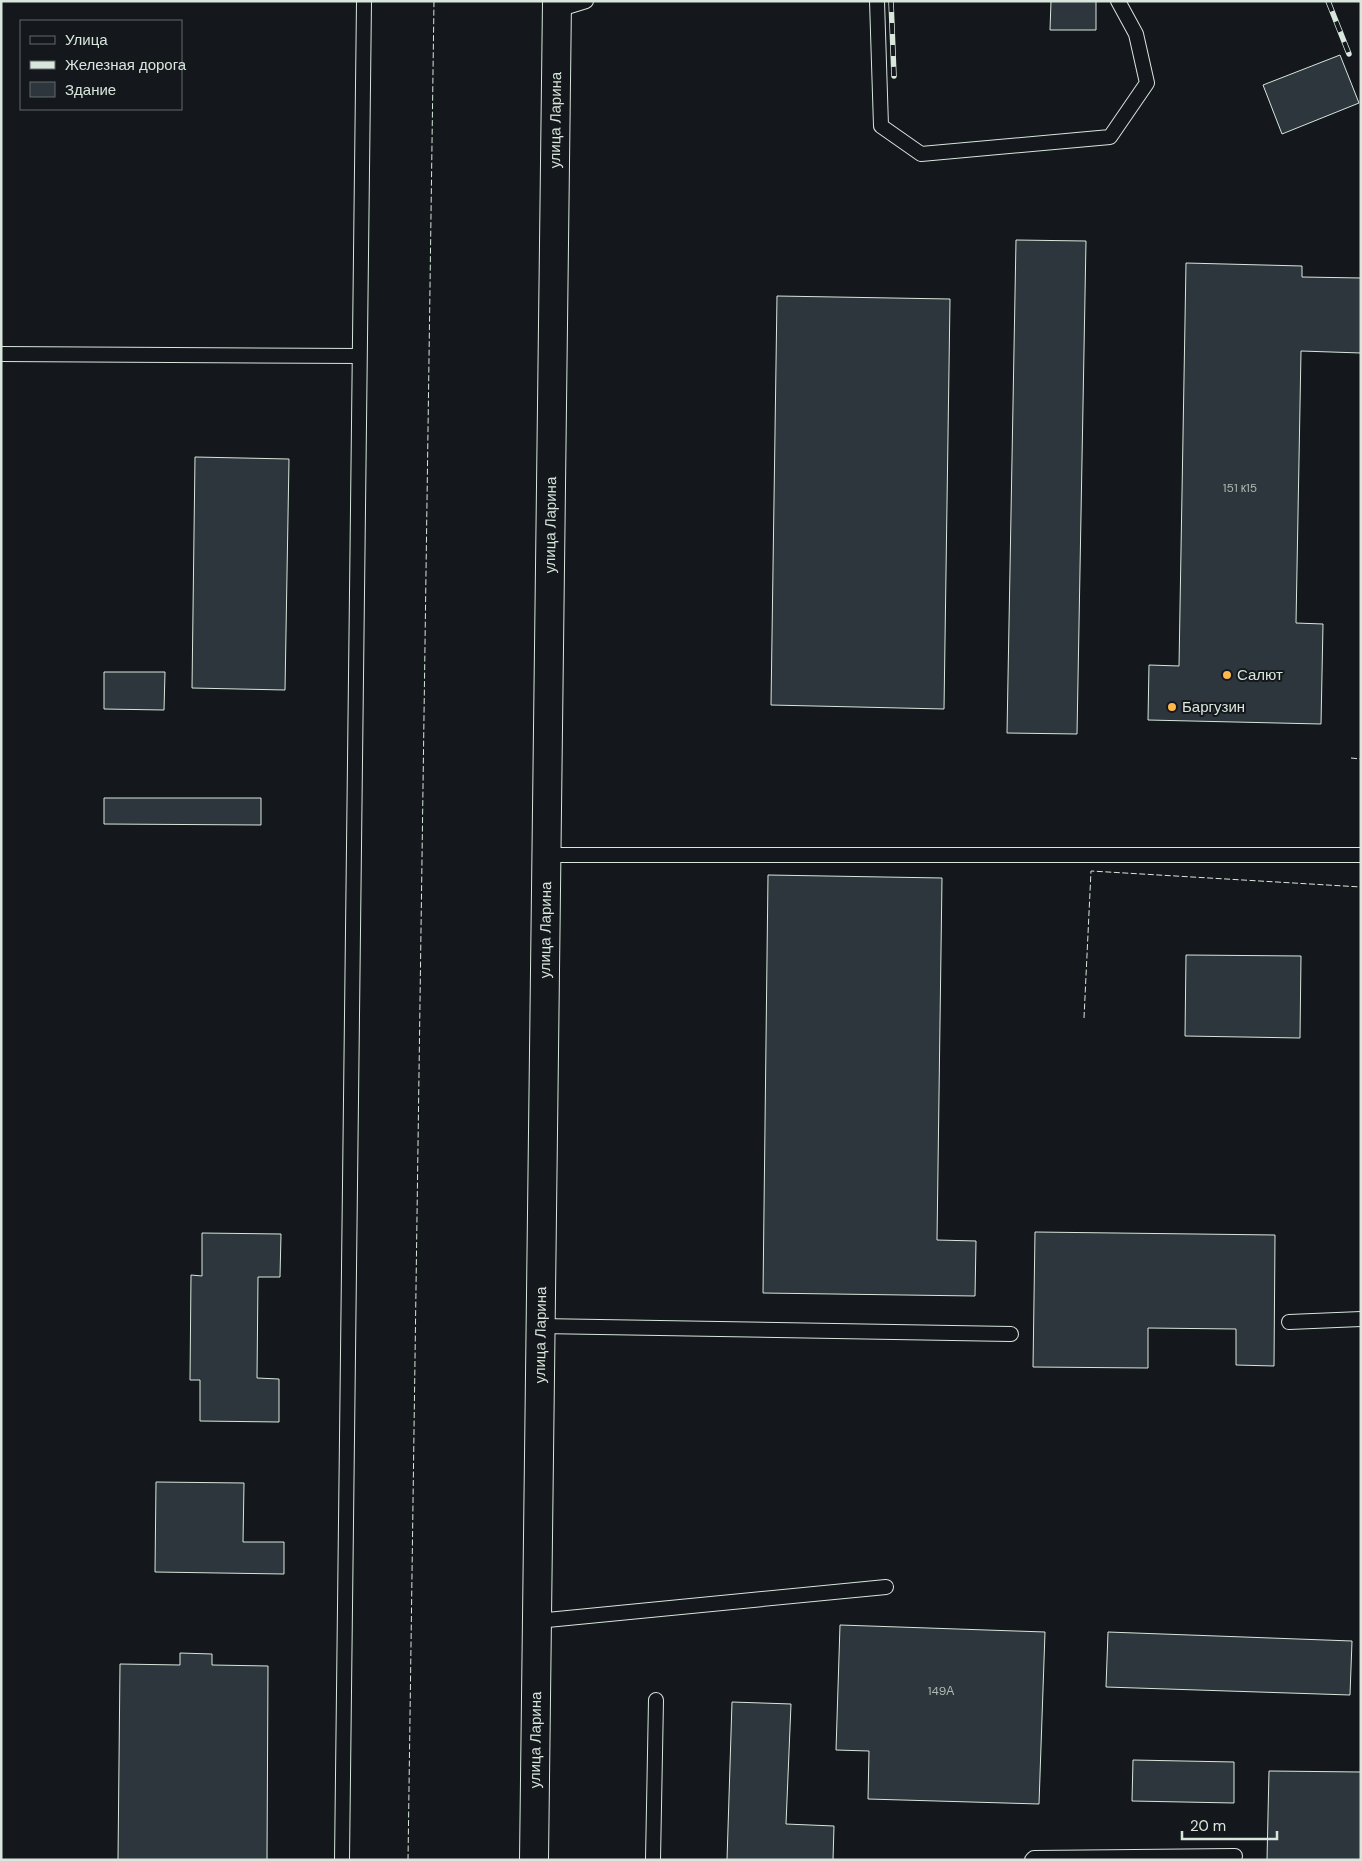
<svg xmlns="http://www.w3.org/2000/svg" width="1362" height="1861" font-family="'DM Sans',sans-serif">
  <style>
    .building { fill: #2c363c; stroke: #d8e6dc }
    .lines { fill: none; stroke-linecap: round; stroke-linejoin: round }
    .lane-casing { stroke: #d8e6dc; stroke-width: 16 }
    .secondary-casing { stroke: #d8e6dc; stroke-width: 30 }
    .lane { stroke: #14181c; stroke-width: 14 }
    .secondary { stroke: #14181c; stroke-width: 28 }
    .rail-casing { stroke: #d8e6dc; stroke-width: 5.5 }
    .rail { stroke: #14181c; stroke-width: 4; stroke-dasharray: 11; stroke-linecap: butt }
    .fence { stroke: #d8e6dc; stroke-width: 1; stroke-dasharray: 6 2.5; stroke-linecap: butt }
    .poi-dot { fill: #ffb74d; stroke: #14181c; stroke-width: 2 }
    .labels { text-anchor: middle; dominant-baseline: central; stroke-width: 4; stroke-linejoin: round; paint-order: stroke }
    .number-label { font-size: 12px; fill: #adbab4 }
    .street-label { font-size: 15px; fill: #d8e6dc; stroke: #14181c }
    .poi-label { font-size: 15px; fill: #d8e6dc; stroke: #14181c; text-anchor: start }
  </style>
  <rect width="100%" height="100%" fill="#14181c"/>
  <g class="building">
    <polygon points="1051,1 1096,1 1096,30 1050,30"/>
    <polygon points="1340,55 1359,103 1282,134 1263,85"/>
    <polygon points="1016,240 1086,241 1077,734 1007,733"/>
    <polygon points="1186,263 1302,266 1302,277 1361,278 1361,353 1301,351 1296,623 1323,624 1321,724 1148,720 1149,665 1179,666"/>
    <polygon points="777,296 950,299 944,709 771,705"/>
    <polygon points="195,457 289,459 285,690 192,688"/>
    <polygon points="104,672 165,672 164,710 104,709"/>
    <polygon points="104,798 261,798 261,825 104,824"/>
    <polygon points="768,875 942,878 937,1240 976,1241 975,1296 763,1293"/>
    <polygon points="1186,955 1301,956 1300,1038 1185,1036"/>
    <polygon points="1035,1232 1275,1235 1274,1366 1236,1365 1236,1329 1148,1328 1148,1368 1033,1367"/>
    <polygon points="202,1233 281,1234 280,1277 258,1277 257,1378 279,1379 279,1422 200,1421 200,1380 190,1380 191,1275 202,1276"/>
    <polygon points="156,1482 244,1483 243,1542 284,1542 284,1574 155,1572"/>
    <polygon points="840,1625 1045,1632 1039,1804 868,1799 869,1751 836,1750"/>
    <polygon points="1108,1632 1352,1641 1350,1695 1106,1687"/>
    <polygon points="180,1653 212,1654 212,1665 268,1666 267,1860 118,1860 120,1664 180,1665"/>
    <polygon points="732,1702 791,1704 786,1824 834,1826 833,1860 727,1860"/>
    <polygon points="1133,1760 1234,1762 1234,1803 1132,1801"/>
    <polygon points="1269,1771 1361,1772 1361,1860 1267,1860"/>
  </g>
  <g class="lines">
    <defs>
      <g id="lane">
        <polyline points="877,1 881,126 921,154 1110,137 1147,83 1136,34 1118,1"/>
        <polyline points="557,10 586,1"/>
        <polyline points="1,354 359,356"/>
        <polyline points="546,855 1361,855"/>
        <polyline points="1289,1322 1361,1319"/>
        <polyline points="540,1326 1011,1334"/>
        <polyline points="537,1621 886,1587"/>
        <polyline points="342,1860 364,1"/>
        <polyline points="653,1860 656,1700"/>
        <polyline points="1032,1860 1034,1858 1235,1856"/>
      </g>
      <g id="secondary">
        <path id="s1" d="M 534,1860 L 557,1"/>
      </g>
    </defs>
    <use href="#lane" class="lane-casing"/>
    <use href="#secondary" class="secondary-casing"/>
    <use href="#lane" class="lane"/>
    <use href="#secondary" class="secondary"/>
    <defs>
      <g id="rail">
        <polyline points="891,1 894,76"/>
        <polyline points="1328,1 1349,54"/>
      </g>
    </defs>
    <use href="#rail" class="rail-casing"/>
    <use href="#rail" class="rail"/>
    <g class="fence">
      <polyline points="1351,758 1361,759"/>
      <polyline points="1084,1018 1091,871 1361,887"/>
      <polyline points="408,1860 434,1"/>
    </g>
  </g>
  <g class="poi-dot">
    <circle cx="1227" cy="675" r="5"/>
    <circle cx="1172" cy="707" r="5"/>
  </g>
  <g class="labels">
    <g class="number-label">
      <text x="1240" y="488">151 к15</text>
      <text x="941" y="1691">149А</text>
    </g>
    <g class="street-label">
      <text stroke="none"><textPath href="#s1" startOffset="1740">улица Ларина</textPath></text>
      <text stroke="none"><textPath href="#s1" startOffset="1335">улица Ларина</textPath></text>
      <text stroke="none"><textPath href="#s1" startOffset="930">улица Ларина</textPath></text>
      <text stroke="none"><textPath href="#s1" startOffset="525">улица Ларина</textPath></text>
      <text stroke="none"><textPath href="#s1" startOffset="120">улица Ларина</textPath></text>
    </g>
    <g class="poi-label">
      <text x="1237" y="675">Салют</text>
      <text x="1182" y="707">Баргузин</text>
    </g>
  </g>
  <rect width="1362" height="1861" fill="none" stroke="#d8e6dc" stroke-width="5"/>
  <rect x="20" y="20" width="162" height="90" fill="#14181c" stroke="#626a69"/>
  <rect x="30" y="36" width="25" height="8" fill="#14181c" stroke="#626a69"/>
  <text x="65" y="45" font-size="15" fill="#d8e6dc">Улица</text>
  <rect x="30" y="61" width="25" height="8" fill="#d8e6dc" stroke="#626a69"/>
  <text x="65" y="70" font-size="15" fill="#d8e6dc">Железная дорога</text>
  <rect x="30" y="82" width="25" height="15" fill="#2c363c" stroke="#626a69"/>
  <text x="65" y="95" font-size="15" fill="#d8e6dc">Здание</text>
  <path d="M1182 1831v8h95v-8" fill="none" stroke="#d8e6dc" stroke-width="2.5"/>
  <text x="1190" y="1831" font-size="15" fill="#d8e6dc" stroke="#14181c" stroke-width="4" paint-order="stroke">20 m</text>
</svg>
